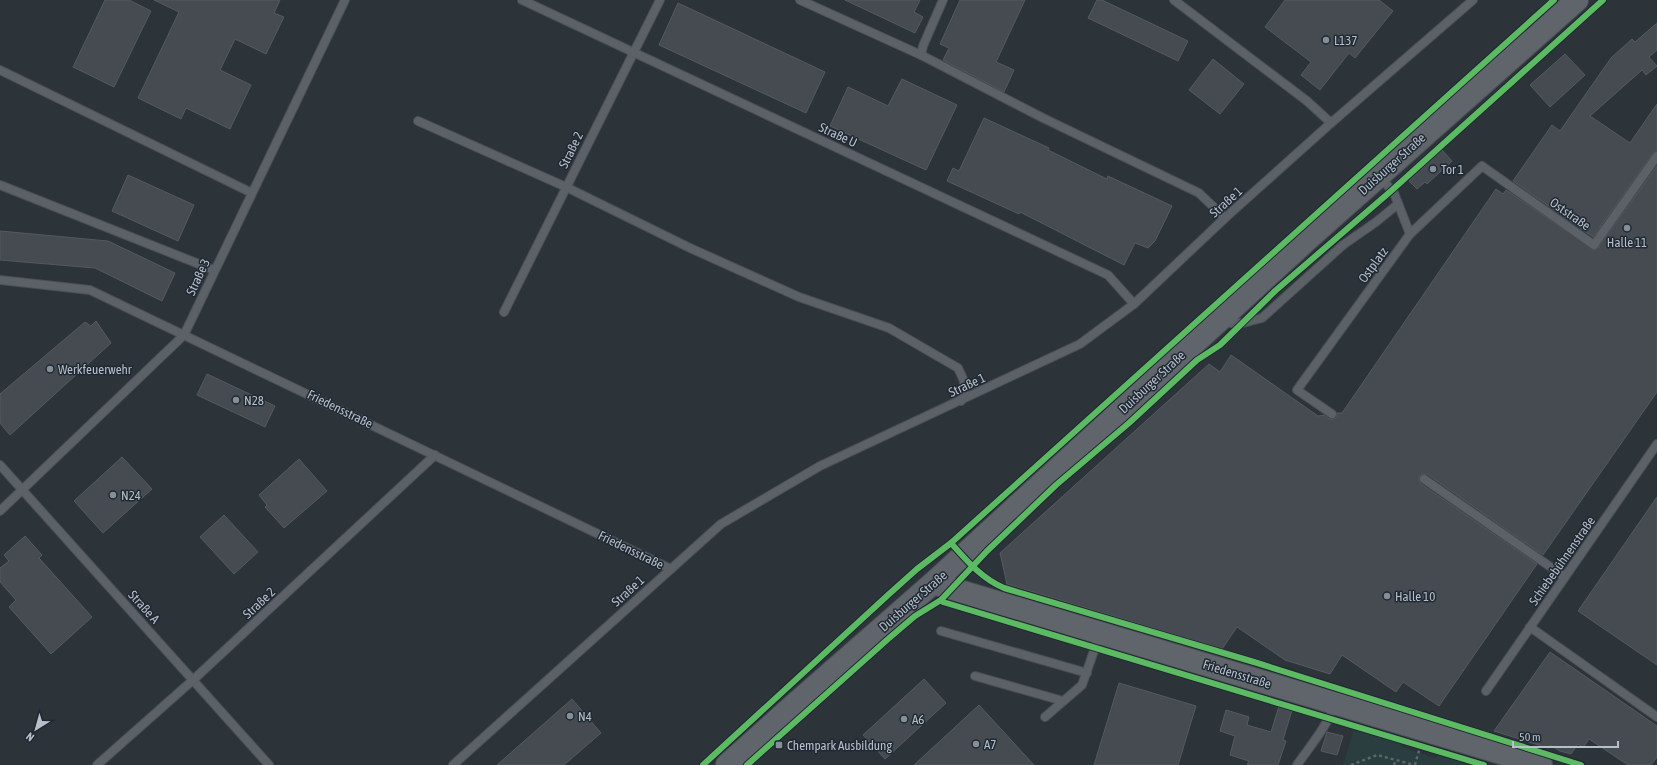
<svg xmlns="http://www.w3.org/2000/svg" width="1657" height="765" font-family="'Asap Condensed',sans-serif">
  <style>
    .green { fill: #2a3e3f }
    .building { fill: #454b50; stroke: #545a60 }
    .lines { fill: none; stroke-linecap: round; stroke-linejoin: round }
    .service-casing { stroke: #4a4f54; stroke-width: 10 }
    .secondary-casing { stroke: #4a4f54; stroke-width: 24 }
    .path { stroke: #5f656a; stroke-width: 2.5; stroke-dasharray: 3 3; stroke-linecap: butt }
    .service { stroke: #5c6067; stroke-width: 8 }
    .secondary { stroke: #60656b; stroke-width: 22 }
    .cycleway-casing { stroke: #1f2933; stroke-width: 8 }
    .cycleway { stroke: #5cba63; stroke-width: 6 }
    .poi-dot { fill: #868e97; stroke: #1f2933; stroke-width: 1.5 }
    .labels { text-anchor: middle; dominant-baseline: central; stroke-width: 3; stroke-linejoin: round; paint-order: stroke }
    .poi-label { font-size: 13px; fill: #b7bfc9; stroke: #1f2933; text-anchor: start }
    .street-label { font-size: 13px; fill: #b7bfc9; stroke: #1f2933 }
  </style>
  <rect width="100%" height="100%" fill="#2c3339"/>
  <polygon class="green" points="1354,729 1399,742 1401,747 1435,758 1439,755 1474,765 1343,765"/>
  <g class="building">
    <polygon points="105,0 129,0 151,11 114,87 73,67"/>
    <polygon points="154,0 280,0 274,13 284,17 266,54 235,39 220,70 251,85 230,129 186,108 181,119 138,98 179,12"/>
    <polygon points="845,0 920,0 914,12 923,17 915,33"/>
    <polygon points="960,0 1025,0 996,62 1014,70 1004,92 943,60 949,48 940,44"/>
    <polygon points="1097,0 1102,0 1188,41 1178,61 1088,18"/>
    <polygon points="1285,0 1379,0 1393,11 1355,58 1349,53 1320,90 1301,75 1311,62 1265,27"/>
    <polygon points="678,3 825,72 806,113 659,45"/>
    <polygon points="1657,23 1657,50 1649,57 1657,66 1646,75 1642,70 1590,116 1630,143 1657,104 1657,151 1653,153 1593,237 1513,181 1552,125 1560,131 1611,58 1632,39 1635,42"/>
    <polygon points="1565,54 1585,75 1550,107 1530,85"/>
    <polygon points="1213,59 1244,84 1220,114 1189,90"/>
    <polygon points="902,79 957,105 926,170 830,126 848,87 888,106"/>
    <polygon points="984,118 1049,148 1048,150 1107,179 1108,176 1172,206 1155,241 1148,248 1135,243 1124,265 1020,212 1019,214 947,181 953,168 959,171"/>
    <polygon points="1442,150 1452,161 1427,184 1425,182 1417,189 1409,181"/>
    <polygon points="1657,166 1657,392 1543,555 1427,474 1422,474 1419,476 1419,481 1421,484 1537,564 1439,706 1403,682 1396,692 1342,655 1330,674 1285,660 1237,627 1222,649 1007,584 1000,553 1209,364 1220,372 1231,355 1318,416 1324,415 1329,419 1334,419 1337,417 1337,413 1342,413 1496,189 1503,194 1506,190 1594,250 1598,248"/>
    <polygon points="128,175 194,205 178,241 112,211"/>
    <polygon points="0,231 108,241 175,273 162,301 95,268 0,260"/>
    <polygon points="96,321 111,343 10,435 0,423 0,394 85,322 91,326"/>
    <polygon points="207,374 275,406 265,427 197,395"/>
    <polygon points="122,457 152,489 103,533 74,501"/>
    <polygon points="299,459 327,491 284,528 265,507 267,505 259,495"/>
    <polygon points="1657,497 1657,665 1578,611"/>
    <polygon points="224,515 258,552 234,574 200,537"/>
    <polygon points="25,536 42,555 39,558 92,617 51,654 9,607 16,600 0,582 0,568 9,561 4,555"/>
    <polygon points="1550,652 1657,726 1657,757 1651,765 1628,765 1589,739 1583,748 1578,744 1571,754 1560,751 1550,745 1548,748 1494,731"/>
    <polygon points="924,679 946,703 885,759 863,735"/>
    <polygon points="1119,683 1196,706 1178,765 1094,765"/>
    <polygon points="572,699 601,733 564,765 497,765"/>
    <polygon points="979,705 1034,765 914,765"/>
    <polygon points="1279,706 1292,710 1283,740 1286,741 1278,765 1247,765 1249,761 1230,755 1235,736 1220,731 1226,710 1249,717 1247,725 1271,732"/>
    <polygon points="1327,732 1343,736 1337,755 1321,751"/>
  </g>
  <g class="lines">
    <defs>
      <g id="service">
        <polyline points="522,0 1108,275 1134,304"/>
        <polyline points="800,0 921,55 923,46 943,0"/>
        <polyline points="1174,0 1307,101 1331,123"/>
        <polyline points="921,55 1043,118 1199,193 1225,218"/>
        <polyline points="0,70 252,193"/>
        <polyline points="418,121 566,187 690,248 799,297 889,328 958,368 964,381 964,391 961,401"/>
        <polyline points="1380,177 1394,193 1410,234"/>
        <polyline points="0,185 214,270"/>
        <polyline points="0,280 90,290 671,569"/>
        <polyline points="504,312 660,0"/>
        <polyline points="1222,323 1243,323 1262,318 1343,245 1376,222 1398,204"/>
        <polyline points="1332,414 1297,390 1410,234 1482,166 1594,245 1657,156"/>
        <polyline points="0,465 269,765"/>
        <polyline points="1424,479 1565,577"/>
        <polyline points="0,511 184,335 345,0"/>
        <polyline points="1530,627 1657,717"/>
        <polyline points="941,631 1087,673"/>
        <polyline points="975,676 1063,701"/>
        <polyline points="1486,691 1657,444"/>
        <polyline points="1045,717 1082,685 1095,648 1098,634"/>
        <polyline points="97,765 193,680 435,455"/>
        <polyline points="453,765 721,524 820,466 1080,344 1134,304 1225,218 1331,123 1473,0"/>
        <path d="M 1297,765 C 1310,746 1327,727 1334,705"/>
      </g>
      <g id="secondary">
        <polyline points="933,583 1541,765"/>
        <polyline points="727,765 795,704 933,583 1307,240 1577,0"/>
      </g>
    </defs>
    <use href="#service" class="service-casing"/>
    <use href="#secondary" class="secondary-casing"/>
    <g class="path">
      <polyline points="1351,765 1377,755 1396,760"/>
      <polyline points="1394,765 1396,760 1414,765"/>
      <polyline points="1415,765 1420,747"/>
    </g>
    <use href="#service" class="service"/>
    <use href="#secondary" class="secondary"/>
    <defs>
      <g id="cycleway">
        <path d="M 951,543 C 967,561 982,579 1004,588 L 1254,662 L 1581,765"/>
        <polyline points="941,600 943,602 1484,765"/>
        <polyline points="703,765 888,595 917,569 951,543 1554,0"/>
        <polyline points="747,765 888,639 915,616 941,600 987,551 1056,485 1129,423 1197,360 1220,345 1275,291 1391,191 1603,0"/>
      </g>
    </defs>
    <use href="#cycleway" class="cycleway-casing"/>
    <use href="#cycleway" class="cycleway"/>
  </g>
  <g class="poi-dot">
    <circle cx="1326" cy="40" r="4"/>
    <circle cx="1433" cy="169" r="4"/>
    <circle cx="1627" cy="228" r="4"/>
    <circle cx="50" cy="369" r="4"/>
    <circle cx="236" cy="400" r="4"/>
    <circle cx="113" cy="495" r="4"/>
    <circle cx="1387" cy="596" r="4"/>
    <circle cx="570" cy="716" r="4"/>
    <circle cx="904" cy="719" r="4"/>
    <circle cx="976" cy="744" r="4"/>
    <rect x="775" y="741" width="8" height="8" rx="2"/>
  </g>
  <g class="labels">
    <g class="poi-label">
      <text x="1334" y="40">L137</text>
      <text x="1441" y="169">Tor 1</text>
      <text x="1627" y="242" text-anchor="middle">Halle 11</text>
      <text x="58" y="369">Werkfeuerwehr</text>
      <text x="244" y="400">N28</text>
      <text x="121" y="495">N24</text>
      <text x="1395" y="596">Halle 10</text>
      <text x="578" y="716">N4</text>
      <text x="912" y="719">A6</text>
      <text x="984" y="744">A7</text>
      <text x="787" y="745">Chempark Ausbildung</text>
    </g>
    <g class="street-label">
      <text transform="translate(838 135) rotate(25)">Straße U</text>
      <text transform="translate(571 150) rotate(-64)">Straße 2</text>
      <text transform="translate(1392 164) rotate(-42)">Duisburger Straße</text>
      <text transform="translate(1226 202) rotate(-42)">Straße 1</text>
      <text transform="translate(1570 214) rotate(35)">Oststraße</text>
      <text transform="translate(1373 265) rotate(-54)">Ostplatz</text>
      <text transform="translate(198 277) rotate(-65)">Straße 3</text>
      <text transform="translate(1152 382) rotate(-43)">Duisburger Straße</text>
      <text transform="translate(967 385) rotate(-25)">Straße 1</text>
      <text transform="translate(340 409) rotate(26)">Friedensstraße</text>
      <text transform="translate(631 550) rotate(26)">Friedensstraße</text>
      <text transform="translate(1562 561) rotate(-55)">Schiebebühnenstraße</text>
      <text transform="translate(628 591) rotate(-42)">Straße 1</text>
      <text transform="translate(913 601) rotate(-41)">Duisburger Straße</text>
      <text transform="translate(259 603) rotate(-43)">Straße 2</text>
      <text transform="translate(144 607) rotate(48)">Straße A</text>
      <text transform="translate(1237 674) rotate(17)">Friedensstraße</text>
    </g>
  </g>
  <g transform="translate(36 729) rotate(217)" stroke="#1f2933" stroke-width="3" paint-order="stroke">
  <path d="M0-3L7 15L0 10L-7 15Z" fill="#b7bfc9"/>
  <text y="-6" font-size="11" font-weight="bold" text-anchor="middle" fill="#b7bfc9">N</text>
  </g>
  <path d="M1513 741v6h105v-6" fill="none" stroke="#b7bfc9" stroke-width="2"/>
  <text x="1519" y="741" font-size="12" fill="#b7bfc9" stroke="#1f2933" stroke-width="3" paint-order="stroke">50 m</text>
</svg>
